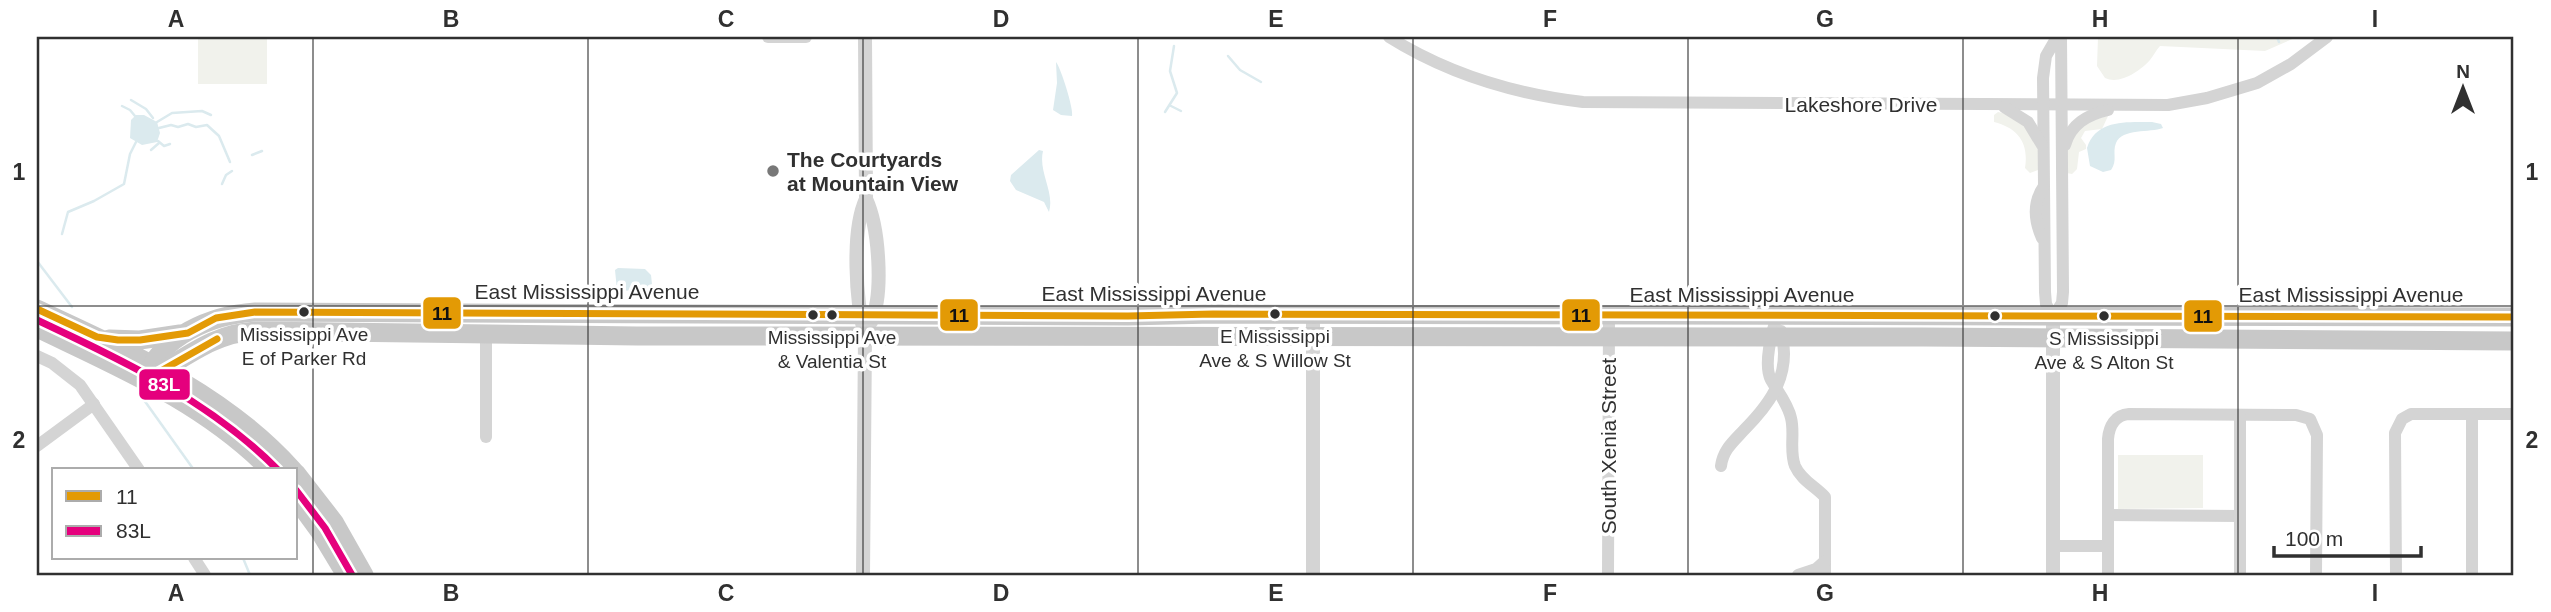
<svg xmlns="http://www.w3.org/2000/svg" width="2551" height="612" font-family="Helvetica,sans-serif">
  <style>
    .green { fill: #f1f2ec }
    .water { fill: #dbeaee }
    .lines { fill: none; stroke-linecap: round; stroke-linejoin: round }
    .stream { stroke: #dbeaee; stroke-width: 2.5 }
    .minor { stroke: #d4d4d4; stroke-width: 12 }
    .tertiary { stroke: #d4d4d4; stroke-width: 14 }
    .primary { stroke: #c8c8c8; stroke-width: 19 }
    .bus-1-casing { stroke: #fff; stroke-width: 12 }
    .bus-2-casing { stroke: #fff; stroke-width: 12 }
    .bus-1 { stroke: #e39a05; stroke-width: 7 }
    .bus-2 { stroke: #e5007d; stroke-width: 7 }
    .grid { fill: none; stroke: #303030; stroke-width: 2; stroke-opacity: 0.55 }
    .poi-dot { fill: #787878; stroke: #fff; stroke-width: 2.5 }
    .bus-dot { fill: #303030; stroke: #fff; stroke-width: 2.5 }
    .labels { text-anchor: middle; dominant-baseline: central; stroke-width: 7; stroke-linejoin: round; paint-order: stroke }
    .bus-label { font-size: 19px; fill: #303030; stroke: #fff }
    .street-label { font-size: 21px; fill: #303030; stroke: #fff }
    .poi-label { font-size: 21px; font-weight: bold; fill: #303030; stroke: #fff; text-anchor: start }
    .line-badge { stroke: #fff; stroke-width: 2.5 }
    .badge-label { font-size: 19px; text-anchor: middle; font-weight: bold; fill: #fff }
    .pale-badge-label { font-size: 19px; text-anchor: middle; font-weight: bold; fill: #111 }
    .neatline { fill: none; stroke: #303030; stroke-width: 2.5 }
    .grid-label { font-size: 23px; text-anchor: middle; font-weight: bold; fill: #303030 }
  </style>
  <rect width="100%" height="100%" fill="#fff"/>
  <g class="green">
    <rect x="198" y="37" width="69" height="47"/>
    <path d="M 2098,37 L 2297,37 L 2265,51 L 2160,46 C 2156,50 2154,55 2150,60 C 2140,71 2120,85 2105,78 L 2097,66 Z"/>
    <path d="M 1998,112 L 2021,117 L 2039,144 L 2038,170 L 2030,173 L 2025,168 C 2029,143 2018,128 1994,122 L 1994,115 Z"/>
    <polygon points="2108,116 2102,129 2085,131 2081,138 2086,145 2086,149 2079,152 2077,169 2072,174 2067,173 2064,149 2085,122"/>
    <polygon points="2118,455 2203,455 2203,508 2118,509"/>
  </g>
  <g class="water">
    <path d="M 1056,62 C 1061,68 1074,110 1072,116 L 1061,115 L 1053,110 L 1057,83 Z"/>
    <polygon points="136,115 144,115 157,122 160,133 157,142 142,145 130,138 131,120"/>
    <path d="M 2152,122 L 2161,124 L 2163,128 C 2150,133 2122,128 2116,143 C 2112,153 2118,160 2111,170 L 2103,172 L 2090,166 L 2087,148 C 2096,119 2127,122 2152,122 Z"/>
    <path d="M 1039,150 L 1043,151 C 1038,172 1055,192 1049,212 L 1044,202 L 1016,190 L 1010,181 L 1011,175 Z"/>
    <path d="M 618,268 L 645,269 L 651,275 L 652,284 C 642,294 629,290 617,290 L 615,270 Z"/>
  </g>
  <g class="lines">
    <g class="stream">
      <polyline points="2277,37 2279,42"/>
      <polyline points="1228,56 1240,70 1261,82"/>
      <polyline points="131,100 146,109 153,118"/>
      <polyline points="122,106 130,110 135,116"/>
      <polyline points="1171,106 1181,111"/>
      <polyline points="1165,112 1177,93 1170,71 1174,46"/>
      <polyline points="157,122 172,113 202,111 211,115"/>
      <polyline points="159,128 171,125 178,127 188,124 196,127 207,125 219,136 230,162"/>
      <polyline points="158,141 164,146 170,144"/>
      <polyline points="151,150 159,143"/>
      <polyline points="252,155 262,151"/>
      <polyline points="222,184 226,175 232,171"/>
      <polyline points="62,234 68,212 94,201 124,184 130,154 136,142"/>
      <polyline points="37,261 72,307"/>
      <polyline points="139,393 194,470"/>
      <polyline points="243,558 250,575"/>
    </g>
    <g class="minor">
      <polyline points="768,37 806,37"/>
      <path d="M 1389,37 C 1448,74 1515,94 1583,102 L 2168,105 L 2207,98 L 2257,83 L 2291,64 L 2327,37"/>
      <polyline points="2057,37 2046,56 2043,78 2045,292 2046,304 2053,317 2062,303 2063,292 2061,37"/>
      <polyline points="2004,107 2028,122 2042,145"/>
      <path d="M 2065,145 C 2071,124 2087,115 2108,110"/>
      <path d="M 2042,238 C 2034,220 2032,203 2044,186"/>
      <path d="M 1777,316 C 1772,331 1763,365 1771,380 C 1778,392 1788,404 1791,418 C 1795,433 1789,451 1795,466 C 1801,480 1816,487 1825,497 L 1825,575"/>
      <polyline points="37,356 52,363 80,385 139,470"/>
      <polyline points="2472,414 2472,575"/>
      <polyline points="486,437 486,335"/>
      <polyline points="37,446 94,404"/>
      <path d="M 1721,466 C 1723,450 1733,442 1744,430 C 1772,402 1792,373 1781,331"/>
      <polyline points="2108,515 2240,516"/>
      <polyline points="2053,546 2108,546"/>
      <polyline points="194,558 205,575"/>
      <polyline points="1608,575 1609,316"/>
      <polyline points="1798,575 1816,569 1825,561"/>
      <path d="M 2108,575 L 2108,439 C 2109,426 2115,415 2129,414 L 2296,415 L 2310,419 L 2317,435 L 2316,575"/>
      <polyline points="2240,575 2240,415"/>
      <polyline points="2396,575 2395,433 2402,419 2411,414 2514,414"/>
    </g>
    <g class="tertiary">
      <path d="M 865,37 L 866,199 C 879,227 884,294 871,322"/>
      <polyline points="2053,317 2053,575"/>
      <path d="M 863,575 L 865,336 C 856,302 851,231 866,199"/>
      <polyline points="1313,575 1313,315"/>
    </g>
    <g class="primary">
      <path d="M 37,309 C 129,352 224,393 293,470"/>
      <path d="M 37,328 C 120,368 204,403 270,470"/>
      <polyline points="109,339 140,340 180,334"/>
      <path d="M 145,380 C 159,336 212,315 255,312 L 1128,316 L 1213,314 L 2514,317"/>
      <path d="M 146,380 C 183,360 212,333 256,331 L 637,336 L 1922,337 L 2514,341"/>
      <polyline points="296,473 334,522 364,575"/>
      <polyline points="296,499 320,532 346,575"/>
    </g>
    <defs>
      <g id="bus-1">
        <polyline points="37,309 97,337 118,340 140,340 188,333 216,318 255,312 1128,316 1213,314 2514,317"/>
        <polyline points="145,380 217,339"/>
      </g>
      <g id="bus-2">
        <path d="M 37,320 C 124,361 210,401 278,470"/>
        <polyline points="296,490 325,528 352,575"/>
      </g>
    </defs>
    <use href="#bus-1" class="bus-1-casing"/>
    <use href="#bus-2" class="bus-2-casing"/>
    <use href="#bus-1" class="bus-1"/>
    <use href="#bus-2" class="bus-2"/>
  </g>
  <path class="grid" d="M 313,37 L 313,575M 588,37 L 588,575M 863,37 L 863,575M 1138,37 L 1138,575M 1413,37 L 1413,575M 1688,37 L 1688,575M 1963,37 L 1963,575M 2238,37 L 2238,575M 37,306 L 2514,306"/>
  <circle class="poi-dot" cx="773" cy="171" r="7"/>
  <g class="bus-dot">
    <circle cx="304" cy="312" r="6"/>
    <circle cx="1275" cy="314" r="6"/>
    <circle cx="813" cy="315" r="6"/>
    <circle cx="832" cy="315" r="6"/>
    <circle cx="1995" cy="316" r="6"/>
    <circle cx="2104" cy="316" r="6"/>
  </g>
  <g class="labels">
    <g class="bus-label">
      <text x="304" y="334">Mississippi Ave<tspan x="304" dy="24">E of Parker Rd</tspan></text>
      <text x="1275" y="336">E Mississippi<tspan x="1275" dy="24">Ave &amp; S Willow St</tspan></text>
      <text x="832" y="337">Mississippi Ave<tspan x="832" dy="24">&amp; Valentia St</tspan></text>
      <text x="2104" y="338">S Mississippi<tspan x="2104" dy="24">Ave &amp; S Alton St</tspan></text>
    </g>
    <g class="street-label">
      <text x="1861" y="104">Lakeshore Drive</text>
      <text x="587" y="291">East Mississippi Avenue</text>
      <text x="1154" y="293">East Mississippi Avenue</text>
      <text x="1742" y="294">East Mississippi Avenue</text>
      <text x="2351" y="294">East Mississippi Avenue</text>
      <text transform="translate(1608 446) rotate(-90)">South Xenia Street</text>
    </g>
    <g class="poi-label">
      <text x="787" y="159">The Courtyards<tspan x="787" dy="24">at Mountain View</tspan></text>
    </g>
  </g>
  <g class="line-badge">
    <rect x="422" y="296" width="40" height="34" rx="7" fill="#e39a05"/>
    <rect x="1561" y="298" width="40" height="34" rx="7" fill="#e39a05"/>
    <rect x="939" y="298" width="40" height="34" rx="7" fill="#e39a05"/>
    <rect x="2183" y="299" width="40" height="34" rx="7" fill="#e39a05"/>
    <rect x="138" y="368" width="53" height="33" rx="7" fill="#e5007d"/>
  </g>
  <g class="badge-label">
    <text x="164" y="391">83L</text>
  </g>
  <g class="pale-badge-label">
    <text x="442" y="320">11</text>
    <text x="1581" y="322">11</text>
    <text x="959" y="322">11</text>
    <text x="2203" y="323">11</text>
  </g>
  <rect width="2551" height="612" fill="none" stroke="#ffffff" stroke-width="77"/>
  <rect x="52" y="468" width="245" height="91" fill="#ffffff" stroke="#acacac" stroke-width="2"/>
  <rect x="66" y="491" width="35" height="10" fill="#e39a05" stroke="#acacac" stroke-width="2"/>
  <text x="116" y="504" font-size="21" fill="#303030">11</text>
  <rect x="66" y="526" width="35" height="10" fill="#e5007d" stroke="#acacac" stroke-width="2"/>
  <text x="116" y="538" font-size="21" fill="#303030">83L</text>
  <g transform="translate(2463 88)" stroke="#ffffff" stroke-width="5" paint-order="stroke">
  <path d="M0-5L12 26L0 18L-12 26Z" fill="#303030"/>
  <text y="-10" font-size="19" font-weight="bold" text-anchor="middle" fill="#303030">N</text>
  </g>
  <path d="M2274 546v10h147v-10" fill="none" stroke="#303030" stroke-width="3.5"/>
  <text x="2285" y="546" font-size="21" fill="#303030" stroke="#ffffff" stroke-width="5" paint-order="stroke">100 m</text>
  <rect x="38" y="38" width="2474" height="536" class="neatline"/>
  <g class="grid-label">
    <text x="176" y="27">A</text>
    <text x="451" y="27">B</text>
    <text x="726" y="27">C</text>
    <text x="1001" y="27">D</text>
    <text x="1276" y="27">E</text>
    <text x="1550" y="27">F</text>
    <text x="1825" y="27">G</text>
    <text x="2100" y="27">H</text>
    <text x="2375" y="27">I</text>
    <text x="19" y="180">1</text>
    <text x="2532" y="180">1</text>
    <text x="19" y="448">2</text>
    <text x="2532" y="448">2</text>
    <text x="176" y="601">A</text>
    <text x="451" y="601">B</text>
    <text x="726" y="601">C</text>
    <text x="1001" y="601">D</text>
    <text x="1276" y="601">E</text>
    <text x="1550" y="601">F</text>
    <text x="1825" y="601">G</text>
    <text x="2100" y="601">H</text>
    <text x="2375" y="601">I</text>
  </g>
</svg>
